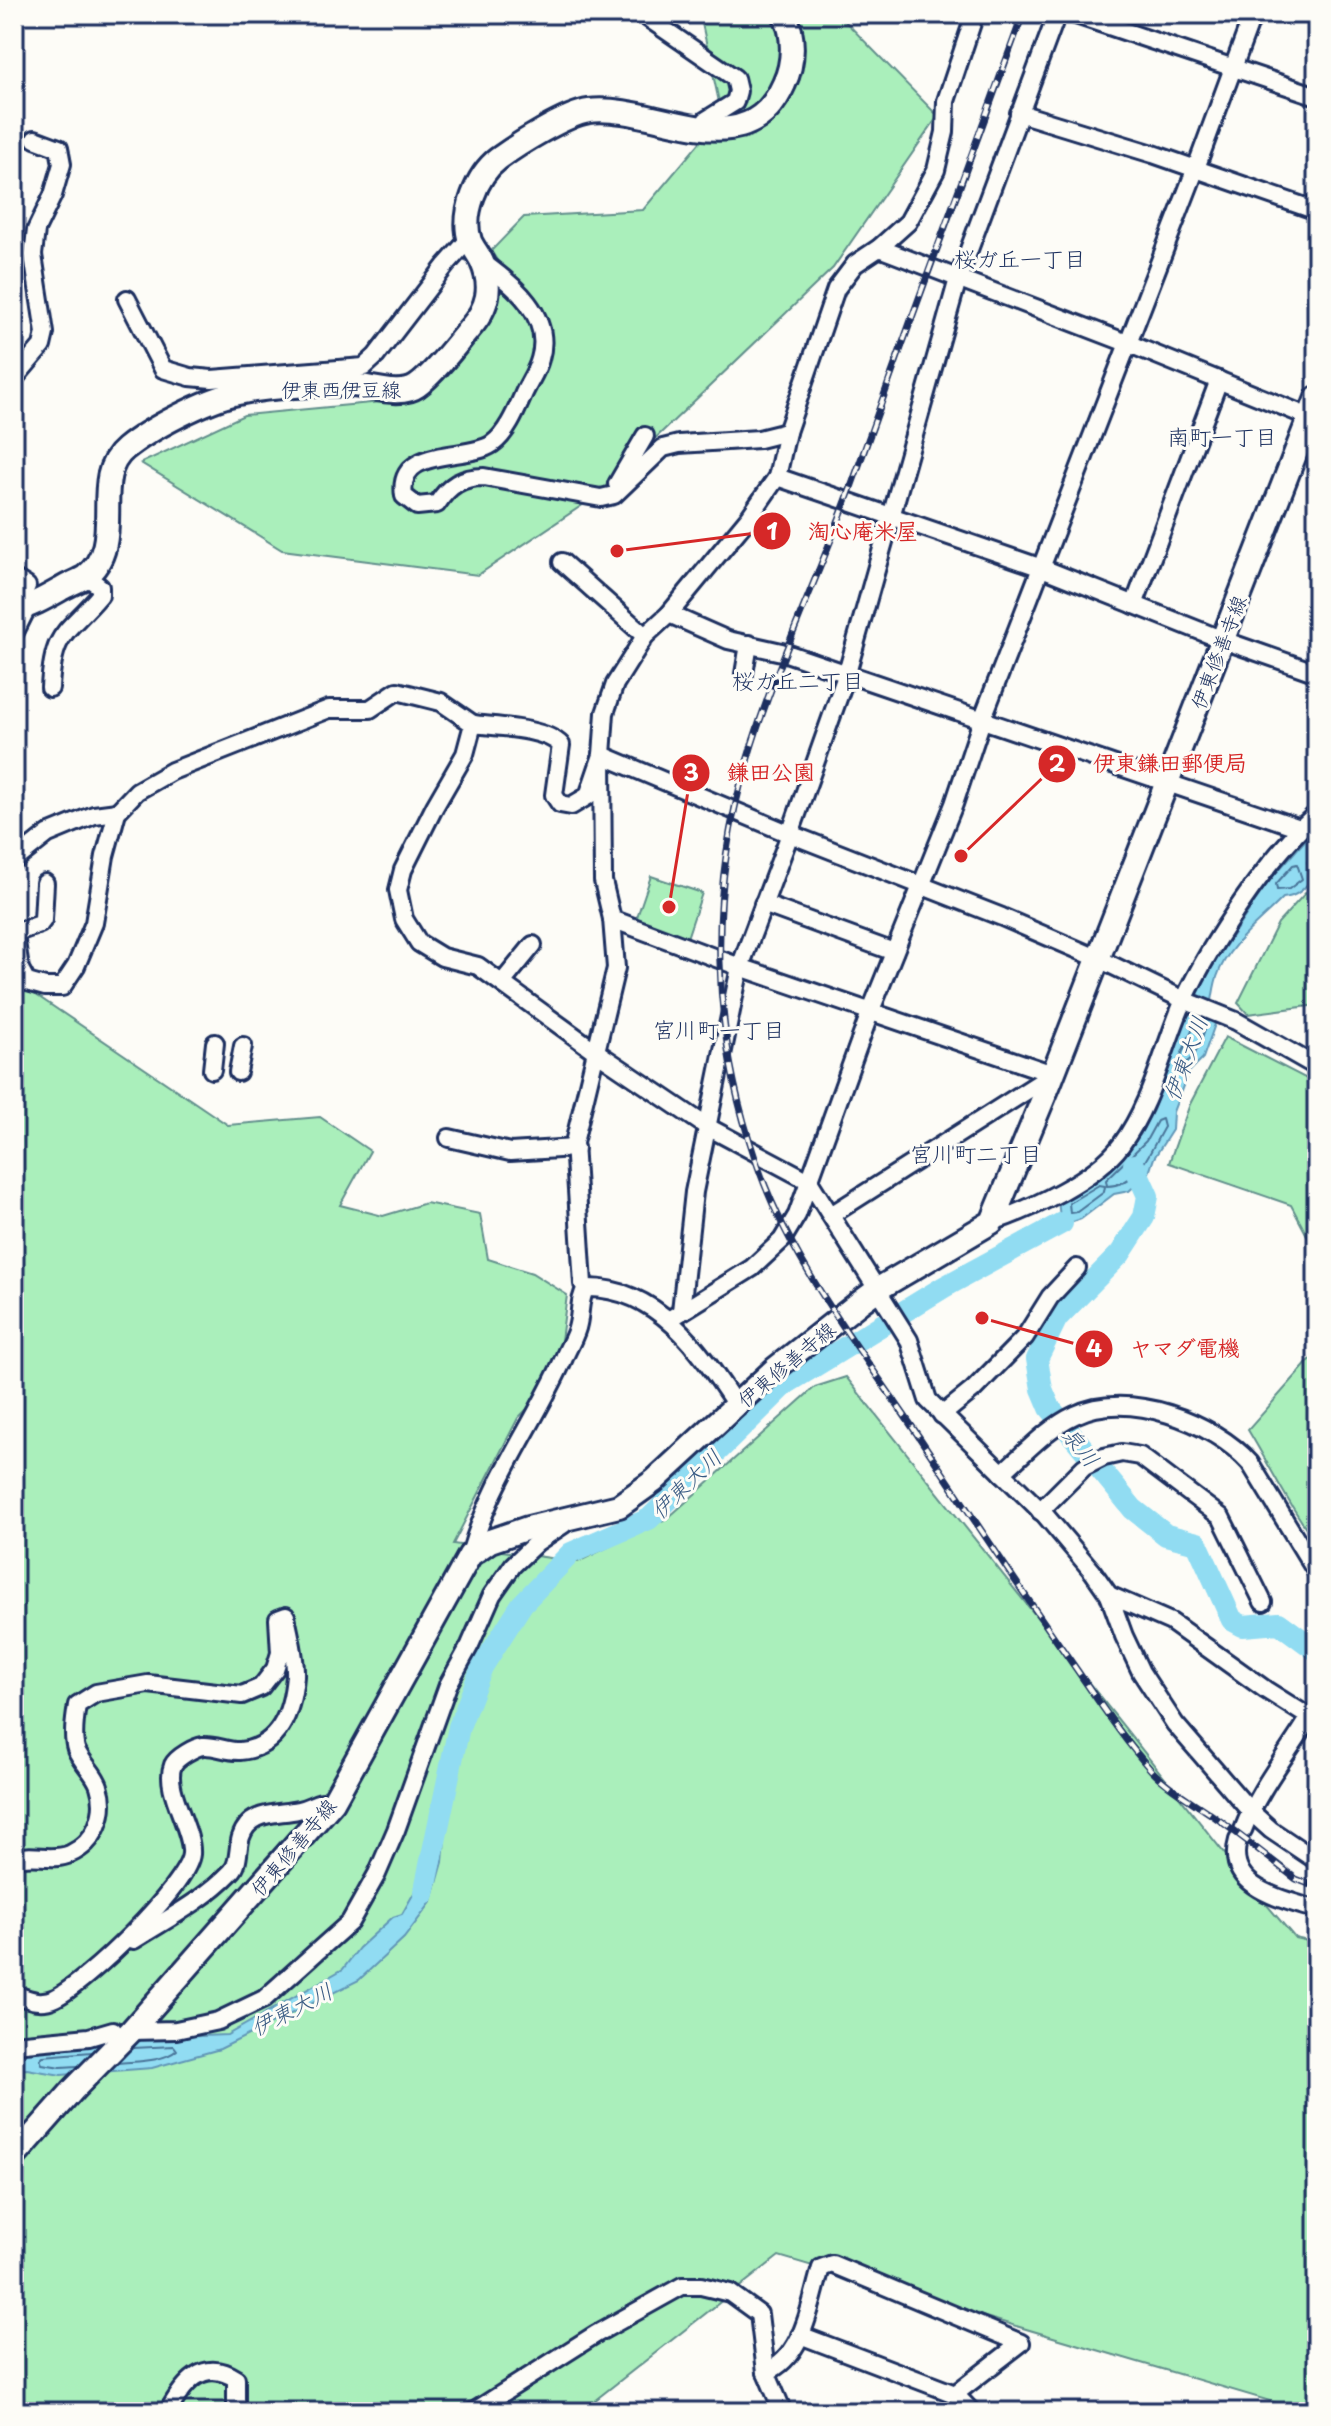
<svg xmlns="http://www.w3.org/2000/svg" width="1331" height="2426" font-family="'Playpen Sans','Klee One',sans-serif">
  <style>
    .green { fill: #aaefbb; stroke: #628f8c; stroke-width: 2 }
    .water { fill: #91dcf2; stroke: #6297b7; stroke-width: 2 }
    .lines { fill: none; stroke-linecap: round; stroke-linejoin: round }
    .shore { stroke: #4a7499; stroke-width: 2 }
    .river { stroke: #91dcf2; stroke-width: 22 }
    .minor-casing { stroke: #1b2f5e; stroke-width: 22 }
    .major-casing { stroke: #1b2f5e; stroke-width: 28 }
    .minor { stroke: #fdfcf7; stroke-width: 16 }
    .major { stroke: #fdfcf7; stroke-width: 22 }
    .rail-casing { stroke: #1b2f5e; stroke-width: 7 }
    .rail { stroke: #fdfcf7; stroke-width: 4; stroke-dasharray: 12; stroke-linecap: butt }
    .labels { text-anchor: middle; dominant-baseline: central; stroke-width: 6; stroke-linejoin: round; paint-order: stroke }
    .street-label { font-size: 20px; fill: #1b2f5e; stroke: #fdfcf7 }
    .neighbourhood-label { font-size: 22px; fill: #1b2f5e; stroke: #fdfcf7 }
    .water-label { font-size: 22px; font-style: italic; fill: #385a83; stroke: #fdfcf7 }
    .leader { fill: none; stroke: #d62828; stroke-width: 3 }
    .callout-dot { fill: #d62828; stroke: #fdfcf7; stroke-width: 3 }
    .mark-label { font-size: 24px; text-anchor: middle; font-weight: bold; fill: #fff }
    .callout-label { font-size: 22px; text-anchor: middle; font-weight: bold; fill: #d62828; stroke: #fdfcf7; stroke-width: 6; stroke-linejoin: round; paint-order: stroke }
  </style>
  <rect width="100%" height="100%" fill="#fdfcf7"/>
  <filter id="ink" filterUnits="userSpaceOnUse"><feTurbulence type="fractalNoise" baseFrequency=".0125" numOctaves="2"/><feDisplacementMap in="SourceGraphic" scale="16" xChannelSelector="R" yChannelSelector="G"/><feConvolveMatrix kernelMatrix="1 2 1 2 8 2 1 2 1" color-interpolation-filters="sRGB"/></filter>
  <g filter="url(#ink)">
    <g class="green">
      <polygon points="700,14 838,14 938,116 833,268 593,498 478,575 282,550 141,463 244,415 423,398 510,280 491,251 524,217 643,210 722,116"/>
      <polygon points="651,876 702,893 684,947 636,920"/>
      <polygon points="1317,880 1317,1005 1248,1014 1238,1003 1278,923"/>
      <polygon points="14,980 228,1125 320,1117 370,1151 340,1205 383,1216 426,1203 480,1214 488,1259 532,1273 567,1295 559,1356 538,1391 536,1400 518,1418 453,1544 578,1562 668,1518 815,1387 846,1377 1244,1878 1295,1938 1317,1943 1317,2412 1307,2412 779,2256 580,2412 14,2412"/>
      <polygon points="1225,1037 1317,1084 1317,1254 1291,1205 1169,1163 1190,1104"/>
      <path d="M 1317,1352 L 1317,1543 C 1290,1508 1271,1468 1248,1430 Z"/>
    </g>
    <g class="water">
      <path d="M 1317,827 L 1317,850 L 1307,862 L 1312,876 C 1307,888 1296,897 1283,898 C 1260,922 1228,944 1217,977 C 1213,989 1212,1003 1210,1015 L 1215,1024 L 1203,1058 L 1188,1073 L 1173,1112 L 1172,1130 L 1154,1158 L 1149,1173 L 1129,1191 L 1114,1194 L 1081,1219 L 1026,1239 L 1060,1218 L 1058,1200 L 1099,1177 L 1140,1135 L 1153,1110 L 1177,1042 L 1206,975 L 1268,882 Z"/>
      <polygon points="436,1812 445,1839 443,1862 432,1901 404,1938 359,1980 220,2049 152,2068 61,2075 27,2069 14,2070 14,2053 30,2049 147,2038 227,2035 343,1969 359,1948 393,1917 402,1914 436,1854"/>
    </g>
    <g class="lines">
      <g class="shore">
        <polygon points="1297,864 1302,879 1289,889 1277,890 1276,884 1293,865"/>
        <path d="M 1198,1016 L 1179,1060 L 1182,1065 C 1197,1058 1200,1042 1206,1026 L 1202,1018"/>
        <path d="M 1162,1119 L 1164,1127 C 1149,1152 1140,1185 1107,1186 L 1106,1180 L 1146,1141 L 1157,1121 Z"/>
        <polygon points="1099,1185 1105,1186 1104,1192 1077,1212 1070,1213 1069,1203"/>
        <path d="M 118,2063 C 137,2061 163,2062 177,2050 L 174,2046 L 133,2048"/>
        <polyline points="78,2066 61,2067 42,2064 40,2059 43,2056 92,2052"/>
      </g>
      <g class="river">
        <polyline points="1134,1165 1148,1196 1144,1217 1120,1254 1057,1318 1037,1359 1042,1389 1050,1408 1133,1509 1166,1535 1197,1543 1232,1620 1243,1626 1279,1623 1317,1651"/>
        <polyline points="424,1894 459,1727 482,1667 522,1604 571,1553 649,1519 787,1383 944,1287 1062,1223"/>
      </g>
      <defs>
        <g id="minor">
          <polyline points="642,14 735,78 738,91 735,102 706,120 704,129"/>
          <polyline points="1073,14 1317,96"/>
          <polyline points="1019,113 1153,154 1317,211"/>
          <polyline points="879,248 1127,343 1309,417"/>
          <path d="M 482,262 C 513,284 553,316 540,359 C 537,371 529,382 524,393 C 517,409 507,434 492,444 C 468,461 396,445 404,496 L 417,506 L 437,504 C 449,485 462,477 484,477 L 601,498 L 614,495 L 663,448 L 679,444 L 759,439 L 787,432"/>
          <polyline points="127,299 163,369 190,377 212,379 364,367 376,356 446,265 469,239"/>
          <polyline points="14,379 42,346 45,333 33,255 36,230 53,195 62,164 59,148 35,139"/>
          <polyline points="777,477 1042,568 1223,640 1317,673"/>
          <polyline points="617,484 645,436"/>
          <polyline points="562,562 645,636"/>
          <polyline points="14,578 27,586 15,610"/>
          <polyline points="1134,605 1219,380"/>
          <polyline points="669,614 728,640 786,653 1300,828"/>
          <polyline points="14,634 28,606"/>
          <polyline points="744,674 749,644"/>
          <path d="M 50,688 C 53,630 66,635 100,595 L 100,587 L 86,576"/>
          <path d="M 473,724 C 497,727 545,728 561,745 L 554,795 L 560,804 L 571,806 L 588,796 L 602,755 L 790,834 L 1002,917 L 1097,958 L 1184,1000 L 1236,1021 L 1317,1067"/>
          <polyline points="14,861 48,834 94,815 117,812"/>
          <polyline points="763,904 894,952"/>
          <polyline points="612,919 740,967 1053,1074"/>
          <polyline points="14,928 20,969 27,982 45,987 62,987 76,966 94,923 105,856 117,812 137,791 172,771 329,709 370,709 397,691 441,702 473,724 465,754 435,806 403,870 398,890 404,919 419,943 442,957 478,966 595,1051 706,1126 809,1181 909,1340 928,1400 1045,1515 1093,1572 1109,1595 1124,1636 1141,1672 1175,1724 1250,1811 1271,1830 1317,1861"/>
          <polyline points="15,933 40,924 43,920 45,883"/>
          <polyline points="502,983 533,945"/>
          <polyline points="212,1070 215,1043"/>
          <polyline points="238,1072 243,1046"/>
          <polyline points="449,1138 510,1152 575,1148"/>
          <polyline points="831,1215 1053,1074"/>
          <path d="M 992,1222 C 1031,1209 1096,1179 1121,1145 C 1152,1103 1163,1048 1184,1000 C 1211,942 1269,856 1317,813"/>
          <path d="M 586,1288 C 658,1287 700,1351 736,1405"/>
          <polyline points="681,1311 694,1192 740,967 790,834 847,673 958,279 1057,14"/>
          <polyline points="670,1319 752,1268 782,1240 797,1215 871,1010 954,804 982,720 1196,168 1253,14"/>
          <polyline points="942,1415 973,1390 1025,1337 1050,1297 1077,1268"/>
          <path d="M 1002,1473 C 1025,1453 1047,1428 1075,1415 C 1127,1389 1214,1422 1250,1463 L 1317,1573"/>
          <polyline points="1040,1511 1084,1467 1104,1457 1122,1453 1140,1456 1221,1517 1263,1602"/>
          <path d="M 470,1555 C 489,1484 534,1425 564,1358 C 568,1347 576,1336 578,1324 C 581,1311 579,1299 586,1288 L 583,1284 L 574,1143 L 616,968 L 612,919 L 603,881 L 602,755 L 605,713 L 615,684 L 645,636 L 669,614 L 750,516 L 777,477 L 787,432 L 836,289 L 855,264 L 879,248 L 908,222 L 936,170 L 945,132 L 946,101 L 975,14"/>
          <polyline points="1109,1595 1171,1622 1266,1690 1317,1722"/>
          <path d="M 1243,1830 C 1259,1788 1287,1755 1310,1717"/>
          <path d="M 1238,1840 C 1224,1889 1284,1899 1317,1910"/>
          <path d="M 14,1859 C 32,1852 52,1862 70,1854 C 95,1843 108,1813 99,1786 C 95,1773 81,1762 76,1749 C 72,1736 75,1718 77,1705 L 96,1693 L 148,1684 L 242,1695 L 261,1687 L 275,1669 L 280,1653 L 278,1619 L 286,1616 C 289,1634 296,1657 295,1676 C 292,1712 279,1748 240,1751 C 228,1752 215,1745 203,1746 C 195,1747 177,1757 173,1765 C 163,1789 193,1829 191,1854 C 188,1885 85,1984 55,1998 C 40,2005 28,1999 14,1994"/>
          <path d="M 134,1940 C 167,1919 204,1900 231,1872 C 240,1864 237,1848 241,1837 C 250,1810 276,1815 298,1810 C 314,1807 315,1800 333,1802"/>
          <polyline points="131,2031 176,2030 218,2021 264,1999 350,1922 377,1874 396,1830 448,1685 470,1645 492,1595 513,1565 537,1542 564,1524"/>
          <polyline points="14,2044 89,2037 113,2030"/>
          <polyline points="800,2335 955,2394 972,2412"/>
          <path d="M 766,2372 C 804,2357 810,2304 821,2268 L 832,2264 L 1021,2343 L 955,2394"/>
          <path d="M 168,2412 C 183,2384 203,2357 236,2379 L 236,2412"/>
          <polyline points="473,2412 596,2334 682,2286 701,2286 730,2293 759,2314 766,2372 783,2412"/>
        </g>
        <g id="major">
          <path d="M 14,610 C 32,606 47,597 63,588 C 70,584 78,581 85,577 C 128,544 88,479 125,449 C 149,429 207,399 238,393 C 267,387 322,383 352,385 C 371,386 400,398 417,386 C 433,375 457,344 470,328 C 488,308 493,287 482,262 C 479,255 473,248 470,241 C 461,214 477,175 498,159 C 517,145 566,114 589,111 C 655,103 746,171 784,84 C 794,63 795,35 784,14"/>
          <polyline points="14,2157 74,2089 131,2031 333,1802 470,1555 490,1541 528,1528 619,1506 654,1481 775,1369 859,1303 878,1289 992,1222 1050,1082 1317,398"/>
        </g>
      </defs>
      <use href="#minor" class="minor-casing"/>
      <use href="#major" class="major-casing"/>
      <use href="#minor" class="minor"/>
      <use href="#major" class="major"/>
      <defs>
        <path id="rail" d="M 1023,14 C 964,173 906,333 849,493 C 816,583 774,669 747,761 C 708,892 711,1028 755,1158 C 791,1267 865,1354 927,1449 C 974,1520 1021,1590 1070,1660 C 1096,1697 1121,1737 1152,1771 C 1168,1788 1192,1801 1212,1815 C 1240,1835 1268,1857 1296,1879 L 1317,1887"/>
      </defs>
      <use href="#rail" class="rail-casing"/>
      <use href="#rail" class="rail"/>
    </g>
  </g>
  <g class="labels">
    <g class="street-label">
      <text x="341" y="389">伊東西伊豆線</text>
      <text transform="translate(1218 652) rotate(-69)">伊東修善寺線</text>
      <text transform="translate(786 1364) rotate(-40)">伊東修善寺線</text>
      <text transform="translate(293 1847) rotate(-50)">伊東修善寺線</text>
    </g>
    <g class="neighbourhood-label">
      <text x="1020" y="257">桜ガ丘一丁目</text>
      <text x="1222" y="435">南町一丁目</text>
      <text x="798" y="679">桜ガ丘二丁目</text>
      <text x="719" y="1028">宮川町一丁目</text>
      <text x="976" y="1152">宮川町二丁目</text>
    </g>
    <g class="water-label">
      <text transform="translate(1184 1058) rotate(-70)">伊東大川</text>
      <text transform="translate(1082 1446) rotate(51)">泉川</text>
      <text transform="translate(685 1483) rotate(-44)">伊東大川</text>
      <text transform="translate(291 2008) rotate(-27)">伊東大川</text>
    </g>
  </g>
  <path class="leader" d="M617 551L772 531M961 856L1057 764M669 907L691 773M982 1318L1094 1349"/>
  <g class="callout-dot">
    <circle cx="617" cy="551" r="8"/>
    <circle cx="961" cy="856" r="8"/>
    <circle cx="669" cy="907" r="8"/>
    <circle cx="982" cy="1318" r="8"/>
    <circle cx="772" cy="531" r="20"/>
    <circle cx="1057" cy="764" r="20"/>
    <circle cx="691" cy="773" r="20"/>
    <circle cx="1094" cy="1349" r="20"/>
  </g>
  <g class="mark-label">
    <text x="772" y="540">1</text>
    <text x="1057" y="772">2</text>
    <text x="691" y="781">3</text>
    <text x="1094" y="1357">4</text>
  </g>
  <g class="callout-label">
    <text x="863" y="539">淘心庵米屋</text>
    <text x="1170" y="771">伊東鎌田郵便局</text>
    <text x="771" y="780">鎌田公園</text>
    <text x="1185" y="1356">ヤマダ電機</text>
  </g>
  <rect width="1331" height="2426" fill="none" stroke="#fdfcf7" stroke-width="48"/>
  <rect x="24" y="24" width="1283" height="2378" fill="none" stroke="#1b2f5e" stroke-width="3" filter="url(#ink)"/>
</svg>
